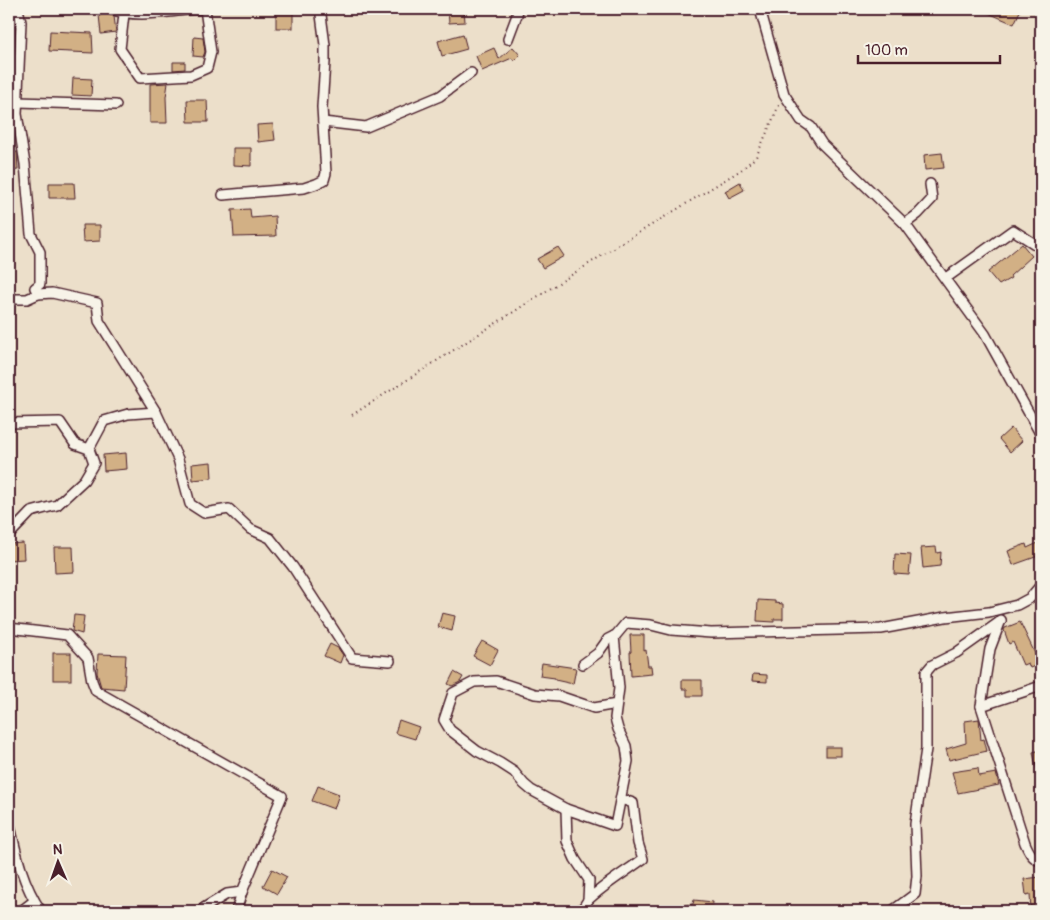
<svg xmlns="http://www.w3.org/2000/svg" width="1050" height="920" font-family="Pangolin,sans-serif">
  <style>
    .building { fill: #d2b085; stroke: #4a1f2b }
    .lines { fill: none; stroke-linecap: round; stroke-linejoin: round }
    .street-casing { stroke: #4a1f2b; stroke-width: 12 }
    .path { stroke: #4a1f2b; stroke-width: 2; stroke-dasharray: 1 4; stroke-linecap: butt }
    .street { stroke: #f7f3e8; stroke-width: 9 }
  </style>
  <rect width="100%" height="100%" fill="#ecdfca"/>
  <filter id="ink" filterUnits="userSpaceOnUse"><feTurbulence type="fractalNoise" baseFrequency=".02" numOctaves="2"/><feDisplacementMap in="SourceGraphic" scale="10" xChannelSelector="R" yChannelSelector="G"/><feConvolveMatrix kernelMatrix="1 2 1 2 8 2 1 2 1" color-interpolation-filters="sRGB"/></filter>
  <g filter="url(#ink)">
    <g class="building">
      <polygon points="448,9 464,9 465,22 449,23"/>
      <polygon points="979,9 1021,9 1014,24"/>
      <rect x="276" y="11" width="17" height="17"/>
      <polygon points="107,14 114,16 116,32 101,34 99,15"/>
      <polygon points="50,31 92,33 93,53 49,51"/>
      <polygon points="463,34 467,49 442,56 438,41"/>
      <polygon points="194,37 203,38 205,52 203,57 193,56"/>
      <polygon points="513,47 520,55 514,61 512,58 482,71 476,56 494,48 499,59"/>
      <polygon points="173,62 185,62 185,69 173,70"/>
      <polygon points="73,78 92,79 91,96 72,95"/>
      <polygon points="168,83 166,97 167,123 150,123 150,84"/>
      <polygon points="187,100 207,100 208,122 188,122"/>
      <polygon points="273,124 275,140 258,142 257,125"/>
      <polygon points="233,148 251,148 251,166 233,165"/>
      <polygon points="9,152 17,152 18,170 9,171"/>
      <polygon points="942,153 944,168 925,170 924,155"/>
      <polygon points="740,182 744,190 729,198 725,191"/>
      <polygon points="49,183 74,183 75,198 49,198"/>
      <polygon points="250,209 251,218 275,216 276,236 234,237 232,210"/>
      <polygon points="82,225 100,225 100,241 83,242"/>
      <polygon points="1022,244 1032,256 1010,276 1011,278 999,285 988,272"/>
      <polygon points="558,247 564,256 543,268 537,259"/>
      <polygon points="1011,428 1022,441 1010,452 999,439"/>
      <polygon points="126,453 127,469 104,471 103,455"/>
      <polygon points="211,462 212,478 193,480 192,464"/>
      <polygon points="23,543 24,559 9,560 9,544"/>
      <polygon points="1038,543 1041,549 1041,555 1013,565 1008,551 1026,544 1027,548"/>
      <polygon points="54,547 73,547 74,572 55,573"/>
      <polygon points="936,547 937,553 941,552 940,566 923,568 921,548"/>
      <polygon points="895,554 911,555 909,575 894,574"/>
      <polygon points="758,600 775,601 775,603 783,604 783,619 774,619 774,622 757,621"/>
      <polygon points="442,613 455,616 452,631 438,627"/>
      <polygon points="74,615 84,616 82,634 72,631"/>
      <polygon points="1020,622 1040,664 1030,668 1028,663 1023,665 1013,642 1009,644 1004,630 1005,628"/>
      <polygon points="630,635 644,635 644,651 646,650 648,666 651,666 652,674 631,676 630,652 631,652"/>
      <polygon points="482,641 498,650 490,665 473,656"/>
      <polygon points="330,644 338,648 343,655 340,663 324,656"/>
      <rect x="53" y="653" width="18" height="27"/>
      <polygon points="98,654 126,655 124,689 101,687 97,673"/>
      <polygon points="542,663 576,668 573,684 555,680 555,678 540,676"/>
      <polygon points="454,672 463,677 460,682 452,686 448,684"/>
      <polygon points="753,674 767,675 767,682 752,681"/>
      <polygon points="682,680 702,680 702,696 687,696 687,689 682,689"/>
      <polygon points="979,719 981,740 984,739 987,751 949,760 946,749 966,743 965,721"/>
      <polygon points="399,720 419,727 415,739 395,733"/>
      <rect x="826" y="747" width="15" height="9"/>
      <polygon points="1041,750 1041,776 1038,777 1033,752"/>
      <polygon points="978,768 979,776 996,773 999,785 958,793 952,772"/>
      <polygon points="318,786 339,794 334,809 312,801"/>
      <polygon points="272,869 287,877 277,894 263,886"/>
      <polygon points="1040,877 1041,911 1031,911 1030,894 1026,895 1024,879"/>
      <polygon points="694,900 713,902 712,911 679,911 678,906 693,904"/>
    </g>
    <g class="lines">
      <defs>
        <g id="street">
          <path d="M 111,9 C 141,20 174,9 205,9 L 211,52 L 207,68 L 191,75 L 140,78 L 120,49 L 124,14"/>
          <polyline points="760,9 784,94 801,120 811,127 822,144 905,224 985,334 1041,435"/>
          <polyline points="508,39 517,15 518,9"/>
          <polyline points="18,102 116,105"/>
          <polyline points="323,122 366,127 440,96 471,73"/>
          <polyline points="223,195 304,188 316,184 324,180 326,173 322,107 325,62 325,45 321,15 322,9"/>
          <polyline points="905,224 918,214 932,199 930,184"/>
          <polyline points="946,278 1013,230 1041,248"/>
          <polyline points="38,294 52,293 97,303 99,321 156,412 178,459 190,504 204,513 229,509 250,529 270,538 293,567 352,658 390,661"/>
          <polyline points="9,299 27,299 38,294 35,288 40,284 40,252 31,234 25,164 17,114 21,22 18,9"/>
          <polyline points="9,423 60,422 75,444 89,449 94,463 84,480 57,505 31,512 9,535"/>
          <polyline points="89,449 104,421 128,414 156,412"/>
          <polyline points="9,628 67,635 88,658 92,681 96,691 282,796 242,892 236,911"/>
          <polyline points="614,636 619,688 615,718 618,729 626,746 628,761 615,826 566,809 531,790 524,784 514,772 500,763 477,751 450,730 444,720 453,693 474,682 496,681 535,694 559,696 594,708 617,704"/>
          <polyline points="583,664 598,653 608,639 616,635 626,623 651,625 671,630 711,633 881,629 945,617 989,612 1017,605 1030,598 1041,585"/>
          <path d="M 1041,686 L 981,706 L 1025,843 C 1028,850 1032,859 1041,861"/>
          <polyline points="981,706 990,649 1001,620"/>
          <path d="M 566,809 L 567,841 L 575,859 L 589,880 L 588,900 C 605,884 624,873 643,859 L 638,843 L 633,803 L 621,799"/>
          <path d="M 9,821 C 16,853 22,883 41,911"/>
          <polyline points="21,911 34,901"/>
          <polyline points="199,911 227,894 242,892"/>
          <polyline points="581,911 588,900"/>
          <polyline points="892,911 915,894 917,876 915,824 926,749 926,672 932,665 956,653 1001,621"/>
        </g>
      </defs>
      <use href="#street" class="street-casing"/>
      <polyline class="path" points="352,415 609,251 741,170 756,157 780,103"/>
      <use href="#street" class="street"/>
    </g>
  </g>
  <rect width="1050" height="920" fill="none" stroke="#f7f3e8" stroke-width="30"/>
  <rect x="15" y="15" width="1020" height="890" fill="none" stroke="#4a1f2b" stroke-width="2" filter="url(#ink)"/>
  <g transform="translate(58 862) rotate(358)" stroke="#f7f3e8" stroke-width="4" paint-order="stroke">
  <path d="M0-4L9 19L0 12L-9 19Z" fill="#4a1f2b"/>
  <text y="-8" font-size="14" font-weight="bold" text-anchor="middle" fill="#4a1f2b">N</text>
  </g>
  <path d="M858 55v8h142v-8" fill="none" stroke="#4a1f2b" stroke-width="2.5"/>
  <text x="865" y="55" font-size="15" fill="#4a1f2b" stroke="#f7f3e8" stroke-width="4" paint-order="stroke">100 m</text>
</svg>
